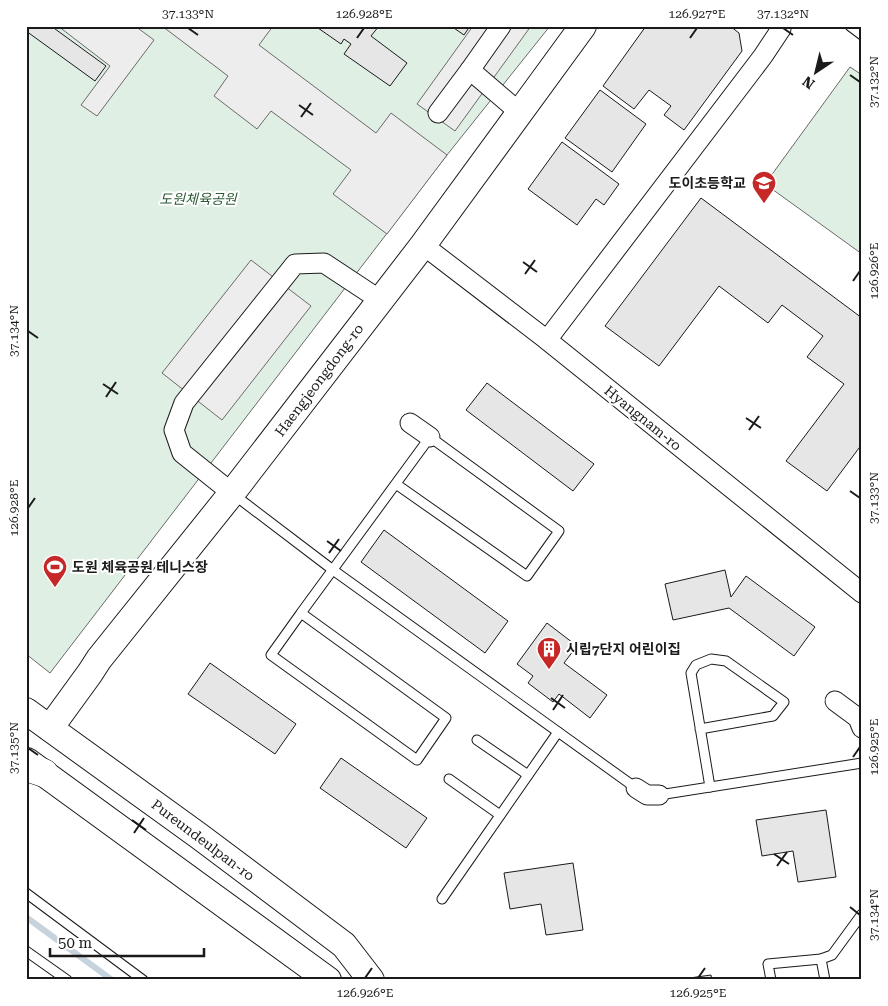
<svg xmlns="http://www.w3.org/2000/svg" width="888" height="1006" font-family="'Roboto Serif','Noto Sans KR',serif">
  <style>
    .green { fill: #e0efe3; stroke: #6a6a6a }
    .parking { fill: #ededed; stroke: #6a6a6a }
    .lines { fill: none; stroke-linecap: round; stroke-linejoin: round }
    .stream { stroke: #c6d2dc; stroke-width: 6 }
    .building { fill: #e6e6e6; stroke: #1a1a1a }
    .lane-casing { stroke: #1a1a1a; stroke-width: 11 }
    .street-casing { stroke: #1a1a1a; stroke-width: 21 }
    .secondary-casing { stroke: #1a1a1a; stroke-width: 28 }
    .highway-casing { stroke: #1a1a1a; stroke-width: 29 }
    .lane { stroke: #fff; stroke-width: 9 }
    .street { stroke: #fff; stroke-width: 19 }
    .secondary { stroke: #fff; stroke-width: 26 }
    .highway { stroke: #fff; stroke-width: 28 }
    .ticks { fill: none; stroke: #1a1a1a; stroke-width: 2 }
    .labels { text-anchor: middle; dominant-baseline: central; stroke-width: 4; stroke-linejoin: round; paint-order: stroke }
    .poi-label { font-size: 14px; font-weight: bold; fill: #1a1a1a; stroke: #fff; text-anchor: start }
    .park-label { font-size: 14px; font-style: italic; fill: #2b5a34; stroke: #fff }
    .street-label { font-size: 14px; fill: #1a1a1a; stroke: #fff }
    .neatline { fill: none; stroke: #1a1a1a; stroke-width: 2 }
    .ticks-label { font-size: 12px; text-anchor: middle; fill: #1a1a1a }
  </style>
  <rect width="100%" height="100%" fill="#fff"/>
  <g class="green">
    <polygon points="26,26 550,26 447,155 50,673 26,654"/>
    <polygon points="850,67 862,75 862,254 765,184"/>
  </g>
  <g class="parking">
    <polygon points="58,26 135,26 154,40 97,116 81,105 110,66"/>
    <polygon points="162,26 273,26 259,45 376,133 391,113 447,155 387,234 333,194 351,170 271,111 257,129 214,96 228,76"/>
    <polygon points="473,26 531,26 455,131 417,104"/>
    <polygon points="251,260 311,306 222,420 162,373"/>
  </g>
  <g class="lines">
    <polyline class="stream" points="26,917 112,980"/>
  </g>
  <g class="building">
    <polygon points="26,26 51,26 106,66 95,81 26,31"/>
    <polygon points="319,26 379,26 371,36 407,63 390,86 344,54 351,44 344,39 341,44 318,28"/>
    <polygon points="451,26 470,26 464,35"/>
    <polygon points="646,26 730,26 739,33 742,51 684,130 664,115 671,106 649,90 634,109 603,86"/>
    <polygon points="600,90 646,124 612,172 565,138"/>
    <polygon points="562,142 619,184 604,205 596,199 577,225 528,189"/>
    <polygon points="701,198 862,318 862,444 827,491 786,461 844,384 807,357 823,336 782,305 768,323 719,286 659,366 605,326"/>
    <polygon points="487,383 594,464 573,491 466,410"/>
    <polygon points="384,530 508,621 485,653 361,562"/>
    <polygon points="725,570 731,597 746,576 815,627 794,656 729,608 673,620 665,584"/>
    <polygon points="547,623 577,646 564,663 607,695 590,718 559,694 553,702 528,683 533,676 517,664"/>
    <polygon points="210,663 296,724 275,754 188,694"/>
    <polygon points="341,758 427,818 406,848 320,788"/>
    <polygon points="826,810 836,877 798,882 793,851 762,856 756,820"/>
    <polygon points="573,863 583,930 546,935 541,904 510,909 504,873"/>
    <polygon points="711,975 712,980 675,980"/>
  </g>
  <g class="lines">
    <defs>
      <g id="lane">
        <polyline points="850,26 862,35"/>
        <polyline points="233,494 333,570 636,788"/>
        <polyline points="301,613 271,655 417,760 446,718 301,613 430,437 559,531 527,576 396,484"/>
        <polyline points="700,729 773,716 784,702 726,661 711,659 696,665 691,673 710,787"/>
        <polyline points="477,740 528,775"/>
        <polyline points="449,779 500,815"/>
        <polyline points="659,795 862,763"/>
        <polyline points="26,893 143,980"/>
        <polyline points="442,899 558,732"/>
        <polyline points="26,951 67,980"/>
        <polyline points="821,959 825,980"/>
        <polyline points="771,980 768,964 821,959 832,955 862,914"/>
      </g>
      <g id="street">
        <polyline points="470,70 501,26"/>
        <polyline points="438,113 470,70 519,112"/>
        <polyline points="423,245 547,340 862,593"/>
        <polyline points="547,340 763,56 781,29 778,26"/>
        <polyline points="410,423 430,437"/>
        <polyline points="232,493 182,453 174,430 184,403 295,264 324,263 380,300"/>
        <polyline points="835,701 858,718 862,728"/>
        <polyline points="636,788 647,795 659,795"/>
      </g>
      <g id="secondary">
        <polyline points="26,711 199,836 344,945 371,980"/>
        <polyline points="50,728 90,673 99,659 232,493 423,245 583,26"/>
        <polyline points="27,761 328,980"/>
      </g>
      <polyline id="highway" points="26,767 44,773"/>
    </defs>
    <use href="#lane" class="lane-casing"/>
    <use href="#street" class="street-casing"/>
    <use href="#secondary" class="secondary-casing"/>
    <use href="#highway" class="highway-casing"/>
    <use href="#lane" class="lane"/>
    <use href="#street" class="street"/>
    <use href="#secondary" class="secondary"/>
    <use href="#highway" class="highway"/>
  </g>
  <path class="ticks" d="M 188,28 L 198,35M 783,28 L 793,35M 357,38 L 364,28M 690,38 L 697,28M 850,75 L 860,82M 299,105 L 313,115M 301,117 L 311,103M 523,262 L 537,272M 525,274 L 535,260M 853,281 L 860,271M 28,331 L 38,338M 103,384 L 118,394M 106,397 L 116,382M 746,418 L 761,428M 749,430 L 759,416M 850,491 L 860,498M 28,508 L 35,498M 327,541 L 341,551M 329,553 L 339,539M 551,698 L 565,708M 553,710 L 563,695M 28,748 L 38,755M 853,757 L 860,747M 132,820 L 146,830M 134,833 L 144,818M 774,854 L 789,864M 777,866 L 787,852M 850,907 L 860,915M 365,978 L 372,968M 698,978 L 705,968"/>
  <defs>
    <symbol id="school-pin" viewBox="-11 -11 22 30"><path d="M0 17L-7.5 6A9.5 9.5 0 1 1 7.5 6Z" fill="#c62828" stroke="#fff"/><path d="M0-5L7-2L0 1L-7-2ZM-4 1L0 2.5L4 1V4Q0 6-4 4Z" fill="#fff"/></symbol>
    <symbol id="stadium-pin" viewBox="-11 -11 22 30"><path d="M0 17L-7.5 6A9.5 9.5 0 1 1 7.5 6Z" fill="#c62828" stroke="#fff"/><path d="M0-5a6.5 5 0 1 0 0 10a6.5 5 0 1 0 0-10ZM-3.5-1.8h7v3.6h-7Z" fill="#fff"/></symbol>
    <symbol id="building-pin" viewBox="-11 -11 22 30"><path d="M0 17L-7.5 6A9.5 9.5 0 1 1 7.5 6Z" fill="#c62828" stroke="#fff"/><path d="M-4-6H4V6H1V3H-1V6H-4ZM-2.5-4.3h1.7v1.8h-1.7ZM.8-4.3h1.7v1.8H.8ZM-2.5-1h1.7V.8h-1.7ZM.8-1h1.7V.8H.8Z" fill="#fff"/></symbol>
  </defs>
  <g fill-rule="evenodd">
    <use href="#school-pin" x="750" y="169" width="28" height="38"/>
    <use href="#stadium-pin" x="41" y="553" width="28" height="38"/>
    <use href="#building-pin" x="535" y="635" width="28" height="38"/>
  </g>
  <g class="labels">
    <g class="poi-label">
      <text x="746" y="183" text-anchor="end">도이초등학교</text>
      <text x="72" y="567">도원 체육공원 테니스장</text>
      <text x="566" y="649">시립7단지 어린이집</text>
    </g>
    <g class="park-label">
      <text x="198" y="199">도원체육공원</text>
    </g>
    <g class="street-label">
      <text transform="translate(319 380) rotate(-53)">Haengjeongdong-ro</text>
      <text transform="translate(643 418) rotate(39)">Hyangnam-ro</text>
      <text transform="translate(203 840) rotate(37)">Pureundeulpan-ro</text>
    </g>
  </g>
  <rect width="888" height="1006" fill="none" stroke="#ffffff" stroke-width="55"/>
  <g transform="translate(816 72) rotate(215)" stroke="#ffffff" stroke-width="4" paint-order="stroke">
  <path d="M0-4L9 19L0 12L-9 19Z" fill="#1a1a1a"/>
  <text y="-8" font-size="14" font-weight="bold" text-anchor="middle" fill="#1a1a1a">N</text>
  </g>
  <path d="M50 948v8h154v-8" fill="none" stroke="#1a1a1a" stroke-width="2.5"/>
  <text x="58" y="948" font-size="15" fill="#1a1a1a" stroke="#ffffff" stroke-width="4" paint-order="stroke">50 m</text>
  <rect x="28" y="28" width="832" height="950" class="neatline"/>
  <g class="ticks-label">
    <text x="188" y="18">37.133°N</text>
    <text x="364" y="18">126.928°E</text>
    <text x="697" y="18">126.927°E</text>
    <text x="783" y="18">37.132°N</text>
    <text transform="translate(874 82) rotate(-90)" y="4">37.132°N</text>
    <text transform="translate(874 271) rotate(-90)" y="4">126.926°E</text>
    <text transform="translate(14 331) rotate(-90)" y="4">37.134°N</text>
    <text transform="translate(874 498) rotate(-90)" y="4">37.133°N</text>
    <text transform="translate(14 508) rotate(-90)" y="4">126.928°E</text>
    <text transform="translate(874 747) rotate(-90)" y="4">126.925°E</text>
    <text transform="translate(14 748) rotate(-90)" y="4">37.135°N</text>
    <text transform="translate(874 915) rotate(-90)" y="4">37.134°N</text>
    <text x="365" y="997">126.926°E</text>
    <text x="698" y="997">126.925°E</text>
  </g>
</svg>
